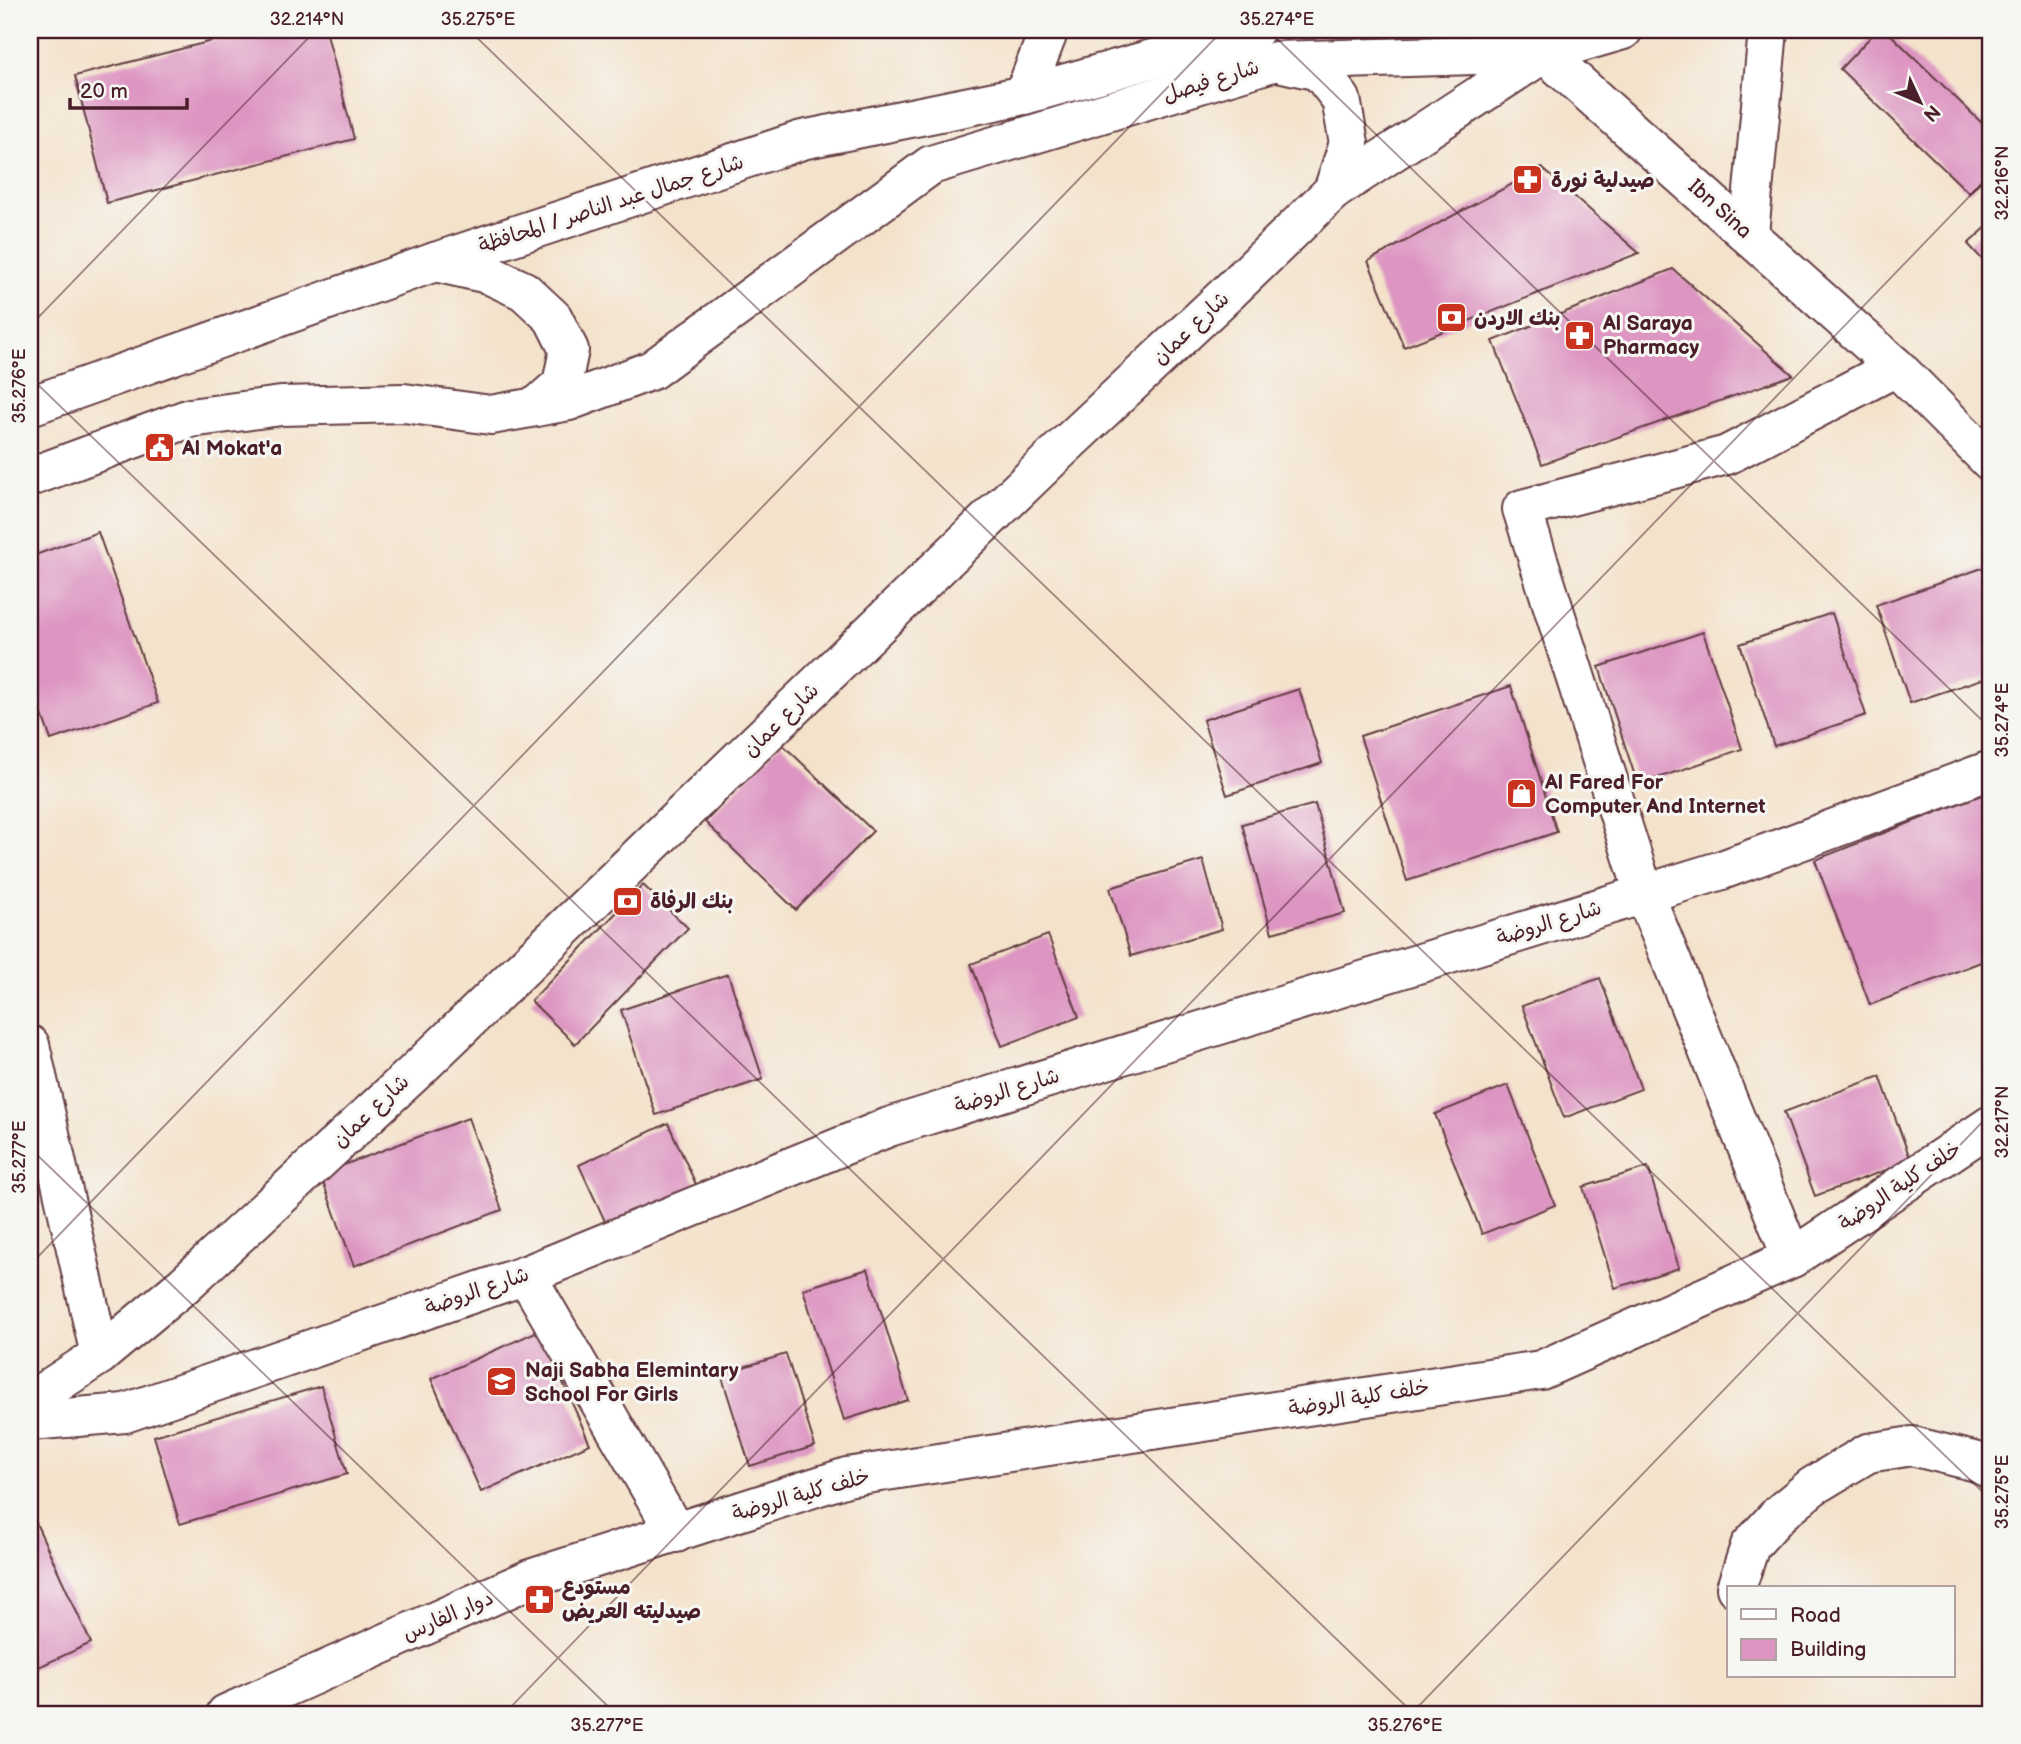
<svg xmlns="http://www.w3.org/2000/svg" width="2021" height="1744" font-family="'Balsamiq Sans','Playpen Sans Arabic',sans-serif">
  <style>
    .building { fill: #dd95c1 }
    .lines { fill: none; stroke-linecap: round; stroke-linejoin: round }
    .minor-casing { stroke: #643c43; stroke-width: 42 }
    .tertiary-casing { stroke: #643c43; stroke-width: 42 }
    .secondary-casing { stroke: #643c43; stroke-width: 42 }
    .minor { stroke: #fff; stroke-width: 38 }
    .tertiary { stroke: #fff; stroke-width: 38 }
    .secondary { stroke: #fff; stroke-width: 38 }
    .ticks { fill: none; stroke: #4a1f2b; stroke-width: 2; stroke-opacity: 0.45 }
    .labels { text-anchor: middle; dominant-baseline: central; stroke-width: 6; stroke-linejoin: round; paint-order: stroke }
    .street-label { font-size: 21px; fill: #4a1f2b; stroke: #f6f6f2 }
    .poi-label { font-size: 21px; font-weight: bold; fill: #4a1f2b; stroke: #f6f6f2; text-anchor: start }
    .neatline { fill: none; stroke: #4a1f2b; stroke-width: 2.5 }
    .ticks-label { font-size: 18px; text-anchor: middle; fill: #4a1f2b }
  </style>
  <rect width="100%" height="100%" fill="#f6f6f2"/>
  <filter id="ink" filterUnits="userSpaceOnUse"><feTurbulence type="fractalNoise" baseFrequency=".0143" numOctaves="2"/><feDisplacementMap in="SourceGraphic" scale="14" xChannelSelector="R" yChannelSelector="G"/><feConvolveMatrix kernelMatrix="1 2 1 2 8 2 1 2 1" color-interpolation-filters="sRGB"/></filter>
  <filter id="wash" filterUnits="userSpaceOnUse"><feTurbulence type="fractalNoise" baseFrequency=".00686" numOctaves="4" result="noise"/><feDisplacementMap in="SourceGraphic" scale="28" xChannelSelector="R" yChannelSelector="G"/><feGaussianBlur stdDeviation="1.57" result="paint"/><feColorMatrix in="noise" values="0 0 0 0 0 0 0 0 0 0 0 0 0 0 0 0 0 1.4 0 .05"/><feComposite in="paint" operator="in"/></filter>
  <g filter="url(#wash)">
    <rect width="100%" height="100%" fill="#f4e2cb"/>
    <g id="blocks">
      <g class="building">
        <polygon points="255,30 326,30 354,139 107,203 75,76"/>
        <polygon points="1877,30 1886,30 1991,132 1991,170 1969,193 1840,69"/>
        <polygon points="1542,168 1639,253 1404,347 1368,261"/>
        <polygon points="1991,223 1991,269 1968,244"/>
        <polygon points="1673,269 1793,375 1542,464 1493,341"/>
        <polygon points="98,532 158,703 51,740 30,680 30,557"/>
        <polygon points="1991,565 1991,676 1910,703 1876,605"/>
        <polygon points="1832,613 1866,715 1774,746 1740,644"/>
        <polygon points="1703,632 1742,749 1638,785 1599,667"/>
        <polygon points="1511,686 1557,832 1407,881 1360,736"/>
        <polygon points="1299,689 1322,763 1227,795 1203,720"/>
        <polygon points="781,743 873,831 796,910 705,822"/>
        <polygon points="1991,791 1991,958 1870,1005 1815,860"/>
        <polygon points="1315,804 1345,913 1272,933 1242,824"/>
        <polygon points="1203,860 1222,929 1131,956 1110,888"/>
        <polygon points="643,885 688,928 575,1044 531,1001"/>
        <polygon points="1048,935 1079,1017 1002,1046 971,964"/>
        <polygon points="728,974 763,1079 656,1115 621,1010"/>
        <polygon points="1600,978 1641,1089 1564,1118 1522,1006"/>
        <polygon points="1880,1076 1911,1161 1815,1196 1784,1112"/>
        <polygon points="1508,1085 1555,1205 1482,1234 1435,1114"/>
        <polygon points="468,1118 502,1210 354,1266 320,1174"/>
        <polygon points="668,1123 699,1191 610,1232 579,1165"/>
        <polygon points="1648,1167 1679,1268 1615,1288 1583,1187"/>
        <polygon points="868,1269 908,1400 844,1420 803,1289"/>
        <polygon points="540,1330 590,1444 481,1492 431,1379"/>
        <polygon points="786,1354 815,1446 750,1466 721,1374"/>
        <polygon points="321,1386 347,1474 180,1524 154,1436"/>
        <polygon points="36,1523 91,1643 30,1671 30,1526"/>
      </g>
    </g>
  </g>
  <g filter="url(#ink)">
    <use href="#blocks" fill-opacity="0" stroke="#643c43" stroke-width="2"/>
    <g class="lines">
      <defs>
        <g id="minor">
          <polyline points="1544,53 1896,367 1991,462"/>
          <polyline points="1024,95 1049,30"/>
          <polyline points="1749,234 1768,30"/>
          <polyline points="30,1045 100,1355"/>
          <polyline points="1792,1258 1644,893 1522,509 1727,455 1896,367"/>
          <polyline points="526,1275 676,1533"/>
          <polyline points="30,1421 125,1413 526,1275 889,1127 1722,870 1991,770"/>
          <polyline points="1736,1588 1750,1546 1780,1513 1813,1486 1868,1453 1912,1446 1977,1462 1991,1470"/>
          <polyline points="226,1714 530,1579 847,1477 1541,1370 1792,1258 1991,1125"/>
        </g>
        <g id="tertiary">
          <polyline points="1278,62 1319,71 1341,99 1349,143 1333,191"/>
          <polyline points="30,1401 100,1355 184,1285 416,1071 1055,455 1231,290 1333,191 1544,53"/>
        </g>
        <g id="secondary">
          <polyline points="435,262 488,274 524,291 553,318 569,350 562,384 536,407"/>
          <polyline points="30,406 435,262 802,140 1024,95 1255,30"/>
          <polyline points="30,477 190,418 281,406 404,403 491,415 569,401 652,370 931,165 1276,61 1544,53 1623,30"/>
        </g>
      </defs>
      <use href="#minor" class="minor-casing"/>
      <use href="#tertiary" class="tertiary-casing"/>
      <use href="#secondary" class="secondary-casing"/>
      <use href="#minor" class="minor"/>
      <use href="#tertiary" class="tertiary"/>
      <use href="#secondary" class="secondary"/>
    </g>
  </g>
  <path class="ticks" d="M 469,30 L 1991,1500M 1268,30 L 1991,729M 30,326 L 316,30M 30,377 L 1414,1714M 30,1148 L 616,1714M 30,1265 L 1223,30M 504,1714 L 1991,174M 1411,1714 L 1991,1113"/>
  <defs>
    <symbol id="pharmacy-square" viewBox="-11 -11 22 22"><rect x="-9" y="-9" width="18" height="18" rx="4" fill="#c8321e" stroke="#f6f6f2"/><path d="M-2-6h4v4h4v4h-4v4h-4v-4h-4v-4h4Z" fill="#fff"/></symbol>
    <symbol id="bank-square" viewBox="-11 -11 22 22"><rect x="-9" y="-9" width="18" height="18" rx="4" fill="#c8321e" stroke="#f6f6f2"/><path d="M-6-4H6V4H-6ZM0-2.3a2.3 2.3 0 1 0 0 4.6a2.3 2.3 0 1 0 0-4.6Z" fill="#fff"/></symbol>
    <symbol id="civic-square" viewBox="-11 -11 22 22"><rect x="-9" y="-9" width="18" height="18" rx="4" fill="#c8321e" stroke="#f6f6f2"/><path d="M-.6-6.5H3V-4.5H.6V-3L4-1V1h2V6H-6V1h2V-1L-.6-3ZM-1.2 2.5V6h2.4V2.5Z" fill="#fff"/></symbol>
    <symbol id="shop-square" viewBox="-11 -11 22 22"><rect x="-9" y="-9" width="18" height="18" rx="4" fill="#c8321e" stroke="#f6f6f2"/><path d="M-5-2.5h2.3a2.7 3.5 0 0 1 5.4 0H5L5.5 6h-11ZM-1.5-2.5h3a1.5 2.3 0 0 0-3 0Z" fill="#fff"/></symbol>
    <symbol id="school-square" viewBox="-11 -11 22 22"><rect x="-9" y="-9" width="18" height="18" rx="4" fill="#c8321e" stroke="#f6f6f2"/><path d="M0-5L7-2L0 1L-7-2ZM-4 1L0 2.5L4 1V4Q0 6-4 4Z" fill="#fff"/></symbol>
  </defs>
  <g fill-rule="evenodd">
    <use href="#pharmacy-square" x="1510" y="162" width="35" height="35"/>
    <use href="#bank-square" x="1434" y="300" width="35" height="35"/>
    <use href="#pharmacy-square" x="1562" y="318" width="35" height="35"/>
    <use href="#civic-square" x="142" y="430" width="35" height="35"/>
    <use href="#shop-square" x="1504" y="776" width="35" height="35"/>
    <use href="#bank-square" x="610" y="884" width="35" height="35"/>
    <use href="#school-square" x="484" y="1364" width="35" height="35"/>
    <use href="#pharmacy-square" x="522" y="1582" width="35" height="35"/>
  </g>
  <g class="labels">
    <g class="street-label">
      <text transform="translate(1211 81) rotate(-17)">شارع فيصل</text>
      <text transform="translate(611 204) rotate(-18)">شارع جمال عبد الناصر / المحافظة</text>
      <text transform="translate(1720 209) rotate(42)">Ibn Sina</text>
      <text transform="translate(1191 328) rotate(-43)">شارع عمان</text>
      <text transform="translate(781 720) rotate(-44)">شارع عمان</text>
      <text transform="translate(1549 923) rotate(-17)">شارع الروضة</text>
      <text transform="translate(1007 1091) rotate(-17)">شارع الروضة</text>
      <text transform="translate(371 1111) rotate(-43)">شارع عمان</text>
      <text transform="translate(1900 1186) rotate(-34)">خلف كلية الروضة</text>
      <text transform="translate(477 1291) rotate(-19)">شارع الروضة</text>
      <text transform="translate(1359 1398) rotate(-9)">خلف كلية الروضة</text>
      <text transform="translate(801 1495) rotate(-16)">خلف كلية الروضة</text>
      <text transform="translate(448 1616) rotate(-24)">دوار الفارس</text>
    </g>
    <g class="poi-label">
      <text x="1551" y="180">صيدلية نورة</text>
      <text x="1474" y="318">بنك الاردن</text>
      <text x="1603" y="323">Al Saraya<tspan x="1603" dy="24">Pharmacy</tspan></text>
      <text x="182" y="448">Al Mokat'a</text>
      <text x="1545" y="782">Al Fared For<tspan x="1545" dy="24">Computer And Internet</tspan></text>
      <text x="650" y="901">بنك الرفاة</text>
      <text x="525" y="1370">Naji Sabha Elemintary<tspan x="525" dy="24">School For Girls</tspan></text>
      <text x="562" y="1587">مستودع<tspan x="562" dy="24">صيدليته العريض</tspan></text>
    </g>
  </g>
  <rect width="2021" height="1744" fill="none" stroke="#f6f6f2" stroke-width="77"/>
  <rect x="1727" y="1586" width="228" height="91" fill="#f6f6f2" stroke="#b1a0a2" stroke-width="2"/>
  <rect x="1741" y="1609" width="35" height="10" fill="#ffffff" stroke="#b1a0a2" stroke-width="2"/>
  <text x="1790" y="1622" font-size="21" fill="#4a1f2b">Road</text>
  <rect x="1741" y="1639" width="35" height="21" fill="#dd95c1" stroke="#b1a0a2" stroke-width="2"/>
  <text x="1790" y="1656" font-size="21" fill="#4a1f2b">Building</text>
  <g transform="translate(1920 102) rotate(134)" stroke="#f6f6f2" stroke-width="5" paint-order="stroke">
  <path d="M0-5L12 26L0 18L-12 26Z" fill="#4a1f2b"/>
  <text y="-10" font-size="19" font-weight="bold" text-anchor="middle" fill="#4a1f2b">N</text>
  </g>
  <path d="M70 98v10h117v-10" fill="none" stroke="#4a1f2b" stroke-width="3.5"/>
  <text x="80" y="98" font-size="21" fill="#4a1f2b" stroke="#f6f6f2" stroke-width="5" paint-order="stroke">20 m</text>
  <rect x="38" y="38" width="1944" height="1668" class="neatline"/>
  <g class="ticks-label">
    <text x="307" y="25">32.214°N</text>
    <text x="478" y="25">35.275°E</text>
    <text x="1277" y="25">35.274°E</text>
    <text transform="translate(2002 183) rotate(-90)" y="6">32.216°N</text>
    <text transform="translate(19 386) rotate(-90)" y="6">35.276°E</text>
    <text transform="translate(2002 720) rotate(-90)" y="6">35.274°E</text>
    <text transform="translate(2002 1122) rotate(-90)" y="6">32.217°N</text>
    <text transform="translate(19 1157) rotate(-90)" y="6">35.277°E</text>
    <text transform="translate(2002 1492) rotate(-90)" y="6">35.275°E</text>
    <text x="607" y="1731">35.277°E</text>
    <text x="1405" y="1731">35.276°E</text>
  </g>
</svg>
